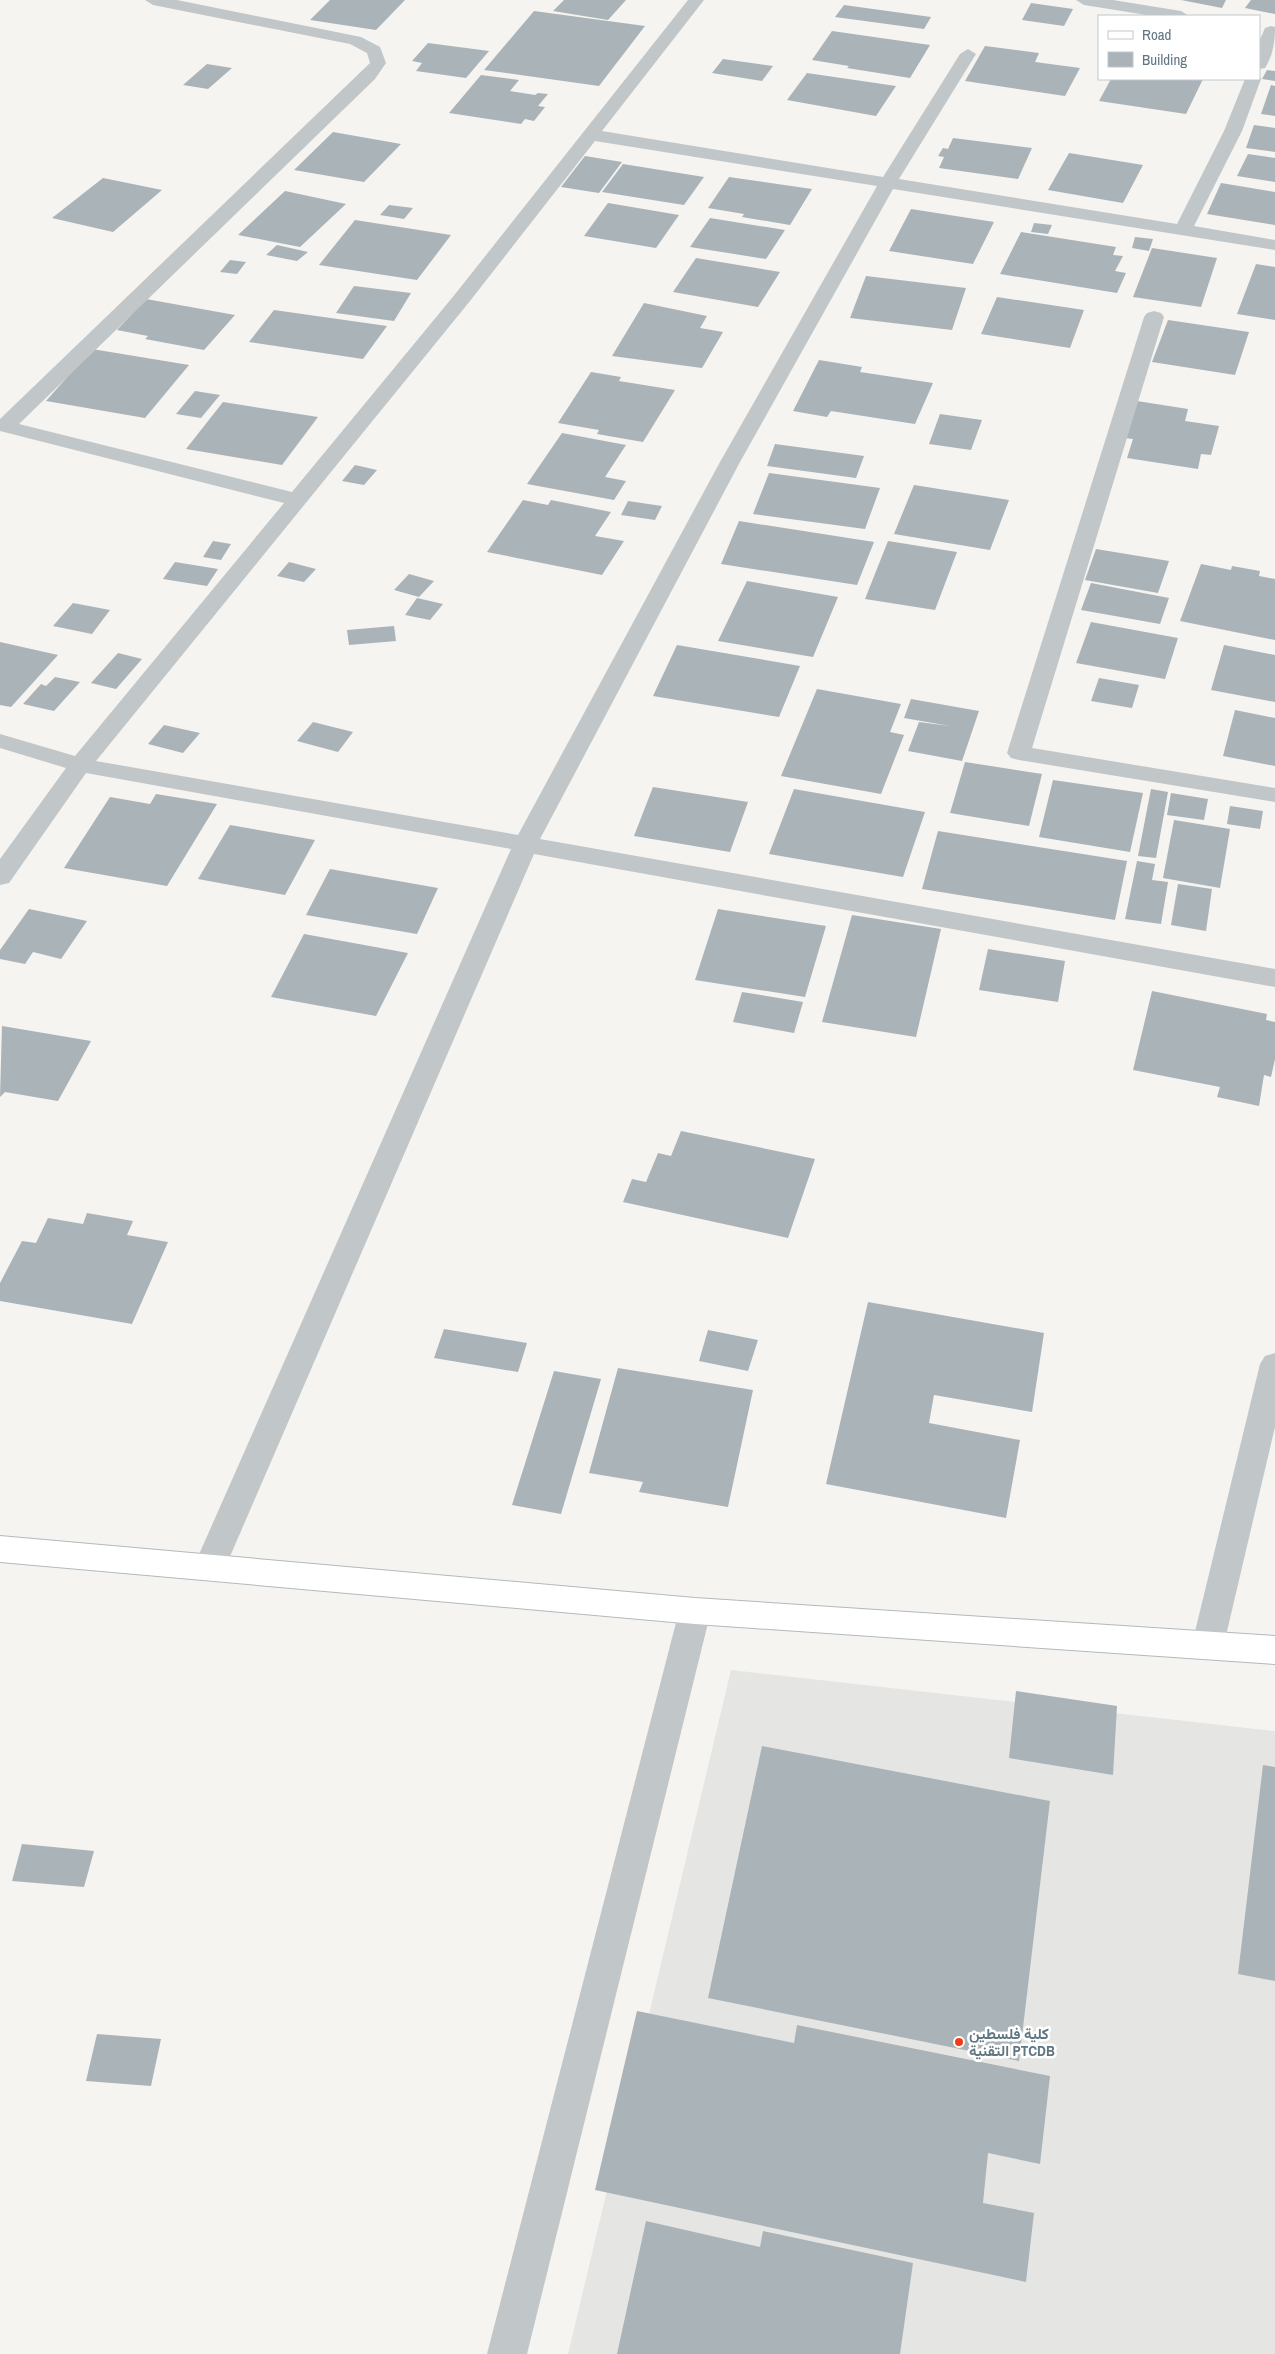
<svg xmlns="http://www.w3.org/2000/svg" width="1275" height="2354" font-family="'Archivo Narrow',Vazirmatn,sans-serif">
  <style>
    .built { fill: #e5e6e3 }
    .building { fill: #aab3b8 }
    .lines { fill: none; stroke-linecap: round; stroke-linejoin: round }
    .secondary-casing { stroke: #b3b9bd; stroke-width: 2 }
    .lane { fill: #c1c6c8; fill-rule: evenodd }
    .street { fill: #c1c6c8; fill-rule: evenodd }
    .secondary { fill: #fff; fill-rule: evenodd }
    .poi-dot { fill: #f03d15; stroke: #fff; stroke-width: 2 }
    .labels { text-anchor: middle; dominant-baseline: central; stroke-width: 5; stroke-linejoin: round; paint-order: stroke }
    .near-poi-label { font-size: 15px; font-weight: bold; fill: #617683; stroke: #fff; text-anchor: start }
  </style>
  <rect width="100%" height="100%" fill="#f5f4f0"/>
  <polygon class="built" points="731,1670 1275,1731 1275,2354 568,2354"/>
  <g class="building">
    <polygon points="330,0 405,0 376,30 310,20"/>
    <polygon points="564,0 626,0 608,20 553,11"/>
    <polygon points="1181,0 1226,0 1222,8"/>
    <polygon points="1251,0 1275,0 1275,14 1245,8"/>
    <polygon points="1031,3 1073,9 1064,26 1022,20"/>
    <polygon points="844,5 931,17 924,29 835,17"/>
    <polygon points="534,11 645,26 599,86 484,70"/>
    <polygon points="832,31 930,45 910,78 847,68 849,66 812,60"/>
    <polygon points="428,43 489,51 466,78 416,71 422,63 412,61"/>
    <polygon points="985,46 1039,53 1035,62 1080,68 1065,96 965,81"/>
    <polygon points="723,59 773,66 762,81 712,73"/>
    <polygon points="207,64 232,68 208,89 183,85"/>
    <polygon points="1267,70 1275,71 1275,81 1262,79"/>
    <polygon points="807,73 896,86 876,116 787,100"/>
    <polygon points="481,75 519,80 510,91 535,95 538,93 548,94 538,106 545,107 534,121 525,119 521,124 449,113"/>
    <polygon points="1111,79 1203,79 1186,114 1099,101"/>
    <polygon points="1271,85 1275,86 1275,116 1261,114"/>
    <polygon points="1254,125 1275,128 1275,152 1246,148"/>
    <polygon points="333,132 401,144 364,182 294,170"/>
    <polygon points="953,138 1032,148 1018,179 939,168 944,157 938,156 943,148 948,149"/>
    <polygon points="1069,153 1143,165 1123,203 1048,190"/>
    <polygon points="1248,154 1275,158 1275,182 1237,176"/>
    <polygon points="585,156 622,162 599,193 561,187"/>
    <polygon points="623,164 704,177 684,205 602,192"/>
    <polygon points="729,177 812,189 790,225 742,217 744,214 708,208"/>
    <polygon points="103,178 162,190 113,232 52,218"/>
    <polygon points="1221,183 1275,192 1275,225 1207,214"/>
    <polygon points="285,191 346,204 300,247 238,235"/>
    <polygon points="608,203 679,215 656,248 584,236"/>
    <polygon points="389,205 413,208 404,219 380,215"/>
    <polygon points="911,209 994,222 973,264 889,251"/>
    <polygon points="710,218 785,230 766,259 690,247"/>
    <polygon points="355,220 451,235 417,280 319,265"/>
    <polygon points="1034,223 1052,225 1048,234 1031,232"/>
    <polygon points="1021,232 1116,247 1113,255 1123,256 1115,271 1126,273 1117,293 1000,274"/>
    <polygon points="1135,237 1153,239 1149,251 1132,248"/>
    <polygon points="277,245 308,252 297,261 266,255"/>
    <polygon points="1152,248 1217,258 1201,307 1133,297"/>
    <polygon points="696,258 780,272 758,307 673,292"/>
    <polygon points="230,260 246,262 237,274 220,272"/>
    <polygon points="1256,264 1275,267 1275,320 1237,314"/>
    <polygon points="866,276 966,288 952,330 850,318"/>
    <polygon points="354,286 411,293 394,321 336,313"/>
    <polygon points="997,297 1084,310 1070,348 981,334"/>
    <polygon points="146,299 235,315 204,350 145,339 148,336 117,330"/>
    <polygon points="644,303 707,316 700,328 723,332 702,368 612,356"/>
    <polygon points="274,310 387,326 363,359 249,342"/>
    <polygon points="1168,320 1249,332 1235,375 1152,362"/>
    <polygon points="92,349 189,365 145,418 46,401"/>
    <polygon points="819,360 862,367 860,372 933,383 915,424 831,411 827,417 793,411"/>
    <polygon points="591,372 621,377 619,381 675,390 643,442 597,434 599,430 558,423"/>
    <polygon points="195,391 220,395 201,418 176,414"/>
    <polygon points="1137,401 1188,409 1185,421 1219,426 1211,455 1201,454 1198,469 1127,458 1133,439 1125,438"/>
    <polygon points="223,402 318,417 282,465 186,449"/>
    <polygon points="940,414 982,420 971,450 929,444"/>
    <polygon points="562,433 626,445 605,477 626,481 614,500 527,484"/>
    <polygon points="775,444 864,456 856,478 767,466"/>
    <polygon points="355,465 377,470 364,485 342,481"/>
    <polygon points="769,473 880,488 865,529 753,514"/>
    <polygon points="914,485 1009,500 990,550 894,534"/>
    <polygon points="523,500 548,505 551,500 611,512 595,536 624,541 602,575 487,552"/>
    <polygon points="628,501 662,506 655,520 621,515"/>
    <polygon points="739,521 874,542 857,585 721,564"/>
    <polygon points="213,541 231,544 221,560 203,557"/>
    <polygon points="888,541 957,552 935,610 865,599"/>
    <polygon points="1096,549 1169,561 1158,593 1085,580"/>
    <polygon points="175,562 218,569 207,586 163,579"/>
    <polygon points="289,562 316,569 304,582 277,576"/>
    <polygon points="1201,564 1231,570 1232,566 1260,571 1259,576 1275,579 1275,640 1180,621"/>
    <polygon points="409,574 434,581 419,597 394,590"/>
    <polygon points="747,581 838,597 813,657 718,641"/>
    <polygon points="1091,583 1169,598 1160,624 1081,610"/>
    <polygon points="417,598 443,604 430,620 405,615"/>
    <polygon points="73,603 110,610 92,634 53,626"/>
    <polygon points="1091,622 1178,638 1165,679 1076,663"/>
    <polygon points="394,626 396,641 349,645 347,630"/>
    <polygon points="0,642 58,655 11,707 0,705"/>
    <polygon points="677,645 800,666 779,717 653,696"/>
    <polygon points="1224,645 1275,655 1275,702 1211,690"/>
    <polygon points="118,653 142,659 116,689 91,683"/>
    <polygon points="55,677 80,682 54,711 23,704 41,684 46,686"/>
    <polygon points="1099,678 1139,685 1132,708 1091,701"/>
    <polygon points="817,689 901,704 890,732 904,735 881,794 781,776"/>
    <polygon points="911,699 979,711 962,761 908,751 919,722 950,726 904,718"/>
    <polygon points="1235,710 1275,718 1275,766 1223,756"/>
    <polygon points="313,722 353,732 338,752 297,741"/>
    <polygon points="164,725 200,733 183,753 148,744"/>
    <polygon points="965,762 1042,774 1029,826 950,813"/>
    <polygon points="1053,780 1143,793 1130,852 1039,837"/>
    <polygon points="653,787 748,802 730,852 634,836"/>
    <polygon points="794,789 925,812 903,877 769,854"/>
    <polygon points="1151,789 1168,792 1156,858 1138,856"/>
    <polygon points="1171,793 1208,799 1204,820 1167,815"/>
    <polygon points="156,794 217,804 167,886 64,868 110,797 150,804"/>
    <polygon points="1230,806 1263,811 1260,829 1227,824"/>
    <polygon points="1174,820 1230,829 1220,888 1163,878"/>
    <polygon points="230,825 315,840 285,895 198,879"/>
    <polygon points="938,831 1127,861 1115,920 922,889"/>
    <polygon points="1137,861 1155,864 1152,880 1168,882 1161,924 1125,919"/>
    <polygon points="330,869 438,888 417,934 306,915"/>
    <polygon points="1178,884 1212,889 1206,931 1171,925"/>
    <polygon points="29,909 87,921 61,959 33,952 25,964 0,959 0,950"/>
    <polygon points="718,909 826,926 805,997 695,980"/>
    <polygon points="852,915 941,929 916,1037 822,1022"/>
    <polygon points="304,934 408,953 376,1016 271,997"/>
    <polygon points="988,949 1065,961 1058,1002 979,990"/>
    <polygon points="1152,991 1267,1014 1266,1020 1275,1022 1275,1059 1271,1077 1264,1075 1259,1106 1217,1097 1220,1087 1133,1070"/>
    <polygon points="742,992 803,1002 794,1033 733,1022"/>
    <polygon points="2,1026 91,1041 58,1101 5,1092 0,1097"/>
    <polygon points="681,1131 815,1159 788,1238 623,1202 632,1179 646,1182 658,1153 671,1156"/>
    <polygon points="87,1213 133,1221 127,1235 168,1242 132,1324 0,1301 0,1283 22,1241 36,1243 48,1218 83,1224"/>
    <polygon points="868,1302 1044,1333 1032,1412 934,1395 929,1423 1020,1440 1006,1518 826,1484"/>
    <polygon points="444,1329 527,1343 518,1372 434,1358"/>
    <polygon points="708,1330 758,1340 748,1371 699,1361"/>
    <polygon points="618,1368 753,1390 728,1507 639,1492 643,1482 589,1473"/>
    <polygon points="554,1371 601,1379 561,1514 512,1505"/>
    <polygon points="1016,1691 1117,1706 1113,1775 1009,1758"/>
    <polygon points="762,1746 1050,1801 1019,2061 708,1998"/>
    <polygon points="1263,1765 1275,1767 1275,1981 1238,1974"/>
    <polygon points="22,1844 94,1851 84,1887 12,1881"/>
    <polygon points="637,2011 794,2043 797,2025 1050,2076 1040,2164 988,2153 983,2203 1034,2213 1026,2282 595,2190"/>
    <polygon points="97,2034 161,2039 151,2086 86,2081"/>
    <polygon points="646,2221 760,2247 763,2231 913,2263 900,2354 617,2354"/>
  </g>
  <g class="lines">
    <defs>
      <polygon id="secondary" points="0,1536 695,1598 1275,1636 1275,1664 695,1624 0,1562"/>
    </defs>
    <use href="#secondary" class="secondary-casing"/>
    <polygon class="lane" points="695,1598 706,1602 711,1611 527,2354 487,2354 679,1611 684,1602"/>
    <g class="street">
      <path d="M 145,0 L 177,0 L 361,37 L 380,47 L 386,63 L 375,79 L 19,424 L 292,492 L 456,293 L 688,0 L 704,0 L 602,131 L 883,177 L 960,54 L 968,49 L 976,54 L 899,179 L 1177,224 L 1224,131 L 1245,79 L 1259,79 L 1259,75 L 1261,79 L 1242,131 L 1194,226 L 1275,240 L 1275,250 L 893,189 L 740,462 L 540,839 L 1275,969 L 1275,987 L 534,854 L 225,1568 L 220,1577 L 209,1581 L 198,1577 L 193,1568 L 511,849 L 86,773 L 9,883 L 0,885 L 0,859 L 66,768 L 0,748 L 0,734 L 75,756 L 284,503 L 0,431 L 0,419 L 370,63 L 367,53 L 350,44 L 153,5 ZM 595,141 L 877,186 L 720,462 L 518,835 L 96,761 L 470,301 Z"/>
      <polygon points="1076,0 1113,0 1181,11 1189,16 1153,16 1084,5"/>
      <path d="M 1271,26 L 1275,27 C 1275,41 1273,56 1265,68 L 1259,69 L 1259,42 L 1265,28 Z"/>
      <polygon points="1154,311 1161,313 1164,317 1032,748 1275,788 1275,802 1019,760 1011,758 1007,753 1144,317 1147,313"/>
      <polygon points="1275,1353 1275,1427 1224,1644 1219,1654 1208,1657 1197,1654 1192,1644 1260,1364 1265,1356"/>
    </g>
    <use href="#secondary" class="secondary"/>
  </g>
  <circle class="poi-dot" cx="959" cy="2042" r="5"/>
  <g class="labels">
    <g class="near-poi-label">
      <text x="969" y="2033">كلية فلسطين<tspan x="969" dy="17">التقنية PTCDB</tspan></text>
    </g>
  </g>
  <rect x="1098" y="15" width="162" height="65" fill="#ffffff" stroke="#c0c8cd"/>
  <rect x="1108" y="31" width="25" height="8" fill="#ffffff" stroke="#c0c8cd"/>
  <text x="1142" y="40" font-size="15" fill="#617683">Road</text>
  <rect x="1108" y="52" width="25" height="15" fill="#aab3b8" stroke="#c0c8cd"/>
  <text x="1142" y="65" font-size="15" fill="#617683">Building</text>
</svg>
